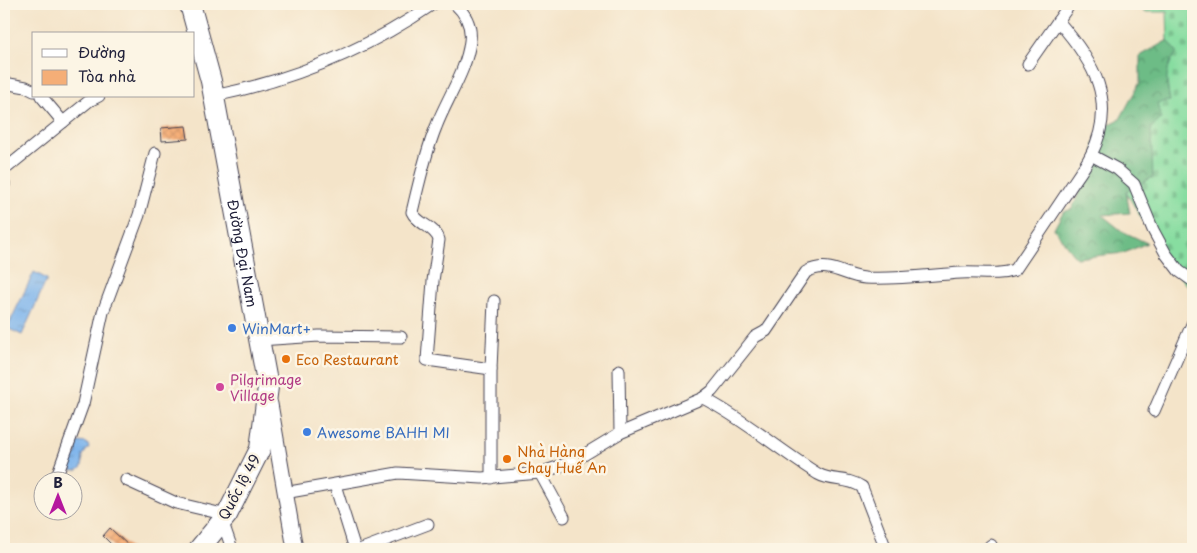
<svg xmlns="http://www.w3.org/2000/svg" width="1197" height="553" font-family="'Playpen Sans',sans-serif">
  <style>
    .forest { fill: url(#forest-crowns); stroke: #486f60 }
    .cemetery { fill: url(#cemetery-stones); stroke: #54806e }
    .water { fill: url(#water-ripples); stroke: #506b94 }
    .building { fill: url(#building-cross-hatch) }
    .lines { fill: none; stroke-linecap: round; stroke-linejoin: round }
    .street-casing { stroke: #423f50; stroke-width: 13 }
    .secondary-casing { stroke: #423f50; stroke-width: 17 }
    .highway-casing { stroke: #423f50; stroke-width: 22 }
    .street { stroke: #fff; stroke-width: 11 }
    .secondary { stroke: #fff; stroke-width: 15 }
    .highway { stroke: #fff; stroke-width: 20 }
    .shop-dot { fill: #3f7fe0; stroke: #fcf5e5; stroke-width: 2 }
    .food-dot { fill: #e8710a; stroke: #fcf5e5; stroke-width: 2 }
    .hotel-dot { fill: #d1479c; stroke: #fcf5e5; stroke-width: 2 }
    .labels { text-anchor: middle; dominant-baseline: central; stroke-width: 5; stroke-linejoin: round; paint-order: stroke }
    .street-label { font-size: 14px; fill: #22223b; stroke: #fcf5e5 }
    .shop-label { font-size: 14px; fill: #366cbe; stroke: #fcf5e5; text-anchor: start }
    .food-label { font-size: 14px; fill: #c56008; stroke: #fcf5e5; text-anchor: start }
    .hotel-label { font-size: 14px; fill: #b23c85; stroke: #fcf5e5; text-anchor: start }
  </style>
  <defs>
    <pattern id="forest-crowns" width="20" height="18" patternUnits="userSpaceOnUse" patternTransform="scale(1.25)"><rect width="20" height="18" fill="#6dbc86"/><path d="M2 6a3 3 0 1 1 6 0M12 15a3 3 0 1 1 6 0" fill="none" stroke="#59986f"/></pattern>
    <pattern id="cemetery-stones" width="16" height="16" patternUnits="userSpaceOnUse" patternTransform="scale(1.25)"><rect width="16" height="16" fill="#87dda0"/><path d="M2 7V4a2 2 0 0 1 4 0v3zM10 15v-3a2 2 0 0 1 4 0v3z" fill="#74bd8b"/></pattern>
    <pattern id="water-ripples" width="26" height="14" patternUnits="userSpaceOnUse" patternTransform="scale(1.25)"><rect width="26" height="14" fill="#7db4ec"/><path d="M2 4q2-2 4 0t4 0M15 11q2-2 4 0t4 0" fill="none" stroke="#6692c0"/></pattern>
    <pattern id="building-cross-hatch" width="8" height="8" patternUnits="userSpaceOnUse" patternTransform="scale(1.25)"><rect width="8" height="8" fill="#f5ae77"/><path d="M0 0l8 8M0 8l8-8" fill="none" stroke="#d29568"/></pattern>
  </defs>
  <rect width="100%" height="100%" fill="#fcf5e5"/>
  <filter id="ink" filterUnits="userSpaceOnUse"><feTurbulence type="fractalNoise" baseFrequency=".02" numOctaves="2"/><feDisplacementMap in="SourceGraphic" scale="10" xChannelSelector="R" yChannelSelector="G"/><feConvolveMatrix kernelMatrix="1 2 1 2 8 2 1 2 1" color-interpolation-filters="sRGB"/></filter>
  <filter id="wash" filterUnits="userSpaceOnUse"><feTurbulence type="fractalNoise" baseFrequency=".0096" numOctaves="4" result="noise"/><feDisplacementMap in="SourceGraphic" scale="20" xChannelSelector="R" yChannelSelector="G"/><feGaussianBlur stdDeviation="1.12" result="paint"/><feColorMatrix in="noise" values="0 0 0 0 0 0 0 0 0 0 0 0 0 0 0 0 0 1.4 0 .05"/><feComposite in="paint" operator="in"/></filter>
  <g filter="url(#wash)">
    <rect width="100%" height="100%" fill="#f4e4c9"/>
    <polygon class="forest" points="1168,40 1177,52 1167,83 1170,101 1161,119 1153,153 1153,177 1126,192 1130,213 1102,215 1122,231 1147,243 1124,253 1076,258 1054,229 1063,212 1072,209 1086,176 1095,166 1094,144 1100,129 1120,119 1140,82 1140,56"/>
    <path class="cemetery" d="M 1143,4 L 1193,4 L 1193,288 L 1186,285 L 1162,253 L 1126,192 L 1153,177 L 1151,128 L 1161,119 L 1157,103 L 1170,101 C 1166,79 1164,70 1177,52 L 1168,40 L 1167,12 L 1144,12 Z"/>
    <g class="water">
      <polygon points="34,272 47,279 22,335 7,328"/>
      <path d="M 78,442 L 87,443 L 89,447 L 83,455 L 82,467 C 78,471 75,472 69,469 L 67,465 L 77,453 L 75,443 Z"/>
    </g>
    <g id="blocks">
      <g class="building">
        <polygon points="186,126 188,139 162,141 161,128"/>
        <polygon points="110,528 132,549 116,549 103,536"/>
      </g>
    </g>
  </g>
  <g filter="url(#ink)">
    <use href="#blocks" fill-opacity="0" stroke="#423f50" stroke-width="1"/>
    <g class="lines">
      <defs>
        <g id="street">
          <path d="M 455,4 C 466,14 472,26 470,41 C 467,70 446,100 436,127 C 425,154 419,183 412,212 C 417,224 436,227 439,240 L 433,281 L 427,360 L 491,369"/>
          <polyline points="1028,64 1058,21"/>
          <polyline points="4,83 26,87 34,91"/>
          <polyline points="41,96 63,122"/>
          <path d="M 214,96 C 292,80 368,49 433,4"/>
          <polyline points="1091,155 1117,169 1134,184 1153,230 1166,254 1179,271 1193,281"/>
          <polyline points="4,170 89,101 99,96"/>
          <polyline points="4,183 4,185"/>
          <polyline points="259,340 319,336 401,337"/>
          <polyline points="619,370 620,433"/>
          <path d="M 703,398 C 744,419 779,450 818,474 C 832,482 847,477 862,487 L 886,549"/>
          <polyline points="1154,411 1193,322"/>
          <polyline points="58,473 83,404 103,312 139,215 155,153"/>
          <polyline points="540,473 564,517"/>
          <polyline points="491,478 491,369 494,301"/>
          <polyline points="126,480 176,503 227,515"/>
          <polyline points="335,485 355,549"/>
          <path d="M 284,493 L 398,473 L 482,478 L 540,473 L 572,462 L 620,433 L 703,398 L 712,391 L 755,337 L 766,331 L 806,272 C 830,260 843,276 865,278 C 897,280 929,275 961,273 C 979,272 997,276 1015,270 C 1032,245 1049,219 1066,194 C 1074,181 1084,169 1091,155 C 1118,102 1094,62 1058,21 L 1070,4"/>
          <polyline points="222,520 232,549"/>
          <polyline points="362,549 428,524"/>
          <polyline points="987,549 991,545"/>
        </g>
        <polyline id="secondary" points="270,404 295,549"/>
        <g id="highway">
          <path id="s1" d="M 190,4 L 211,81 L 268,387 L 260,449 L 227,515 L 199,549"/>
        </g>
      </defs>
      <use href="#street" class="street-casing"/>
      <use href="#secondary" class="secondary-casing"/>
      <use href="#highway" class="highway-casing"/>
      <use href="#street" class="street"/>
      <use href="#secondary" class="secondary"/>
      <use href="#highway" class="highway"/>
    </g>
  </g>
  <g class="shop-dot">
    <circle cx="232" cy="328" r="5"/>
    <circle cx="307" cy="432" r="5"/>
  </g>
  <g class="food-dot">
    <circle cx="286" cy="359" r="5"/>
    <circle cx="507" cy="459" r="5"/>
  </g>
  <circle class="hotel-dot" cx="220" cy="387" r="5"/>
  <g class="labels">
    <g class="street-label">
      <text stroke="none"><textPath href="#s1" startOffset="255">Đường Đại Nam</textPath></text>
      <text transform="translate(239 487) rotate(-62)">Quốc lộ 49</text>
    </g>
    <g class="shop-label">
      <text x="242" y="328">WinMart+</text>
      <text x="317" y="432">Awesome BAHH MI</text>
    </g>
    <g class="food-label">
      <text x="296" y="359">Eco Restaurant</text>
      <text x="517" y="451">Nhà Hàng<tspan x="517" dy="16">Chay Huế An</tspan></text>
    </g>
    <g class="hotel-label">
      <text x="230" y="379">Pilgrimage<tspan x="230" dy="16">Village</tspan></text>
    </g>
  </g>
  <rect width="1197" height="553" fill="none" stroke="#fcf5e5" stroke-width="20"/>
  <rect x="32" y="32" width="162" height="65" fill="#fcf5e5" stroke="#a5a1a1"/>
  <rect x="42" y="49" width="25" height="8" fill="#ffffff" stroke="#a5a1a1"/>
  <text x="78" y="58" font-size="15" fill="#22223b">Đường</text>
  <rect x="42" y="70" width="25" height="15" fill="#f5ae77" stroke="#a5a1a1"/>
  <text x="78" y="82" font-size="15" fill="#22223b">Tòa nhà</text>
  <g transform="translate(58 496)"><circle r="24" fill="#fcf5e5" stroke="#a5a1a1"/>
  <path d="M0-4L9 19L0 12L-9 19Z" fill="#b5179e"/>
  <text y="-8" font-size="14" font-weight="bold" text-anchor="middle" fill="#22223b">B</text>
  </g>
</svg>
